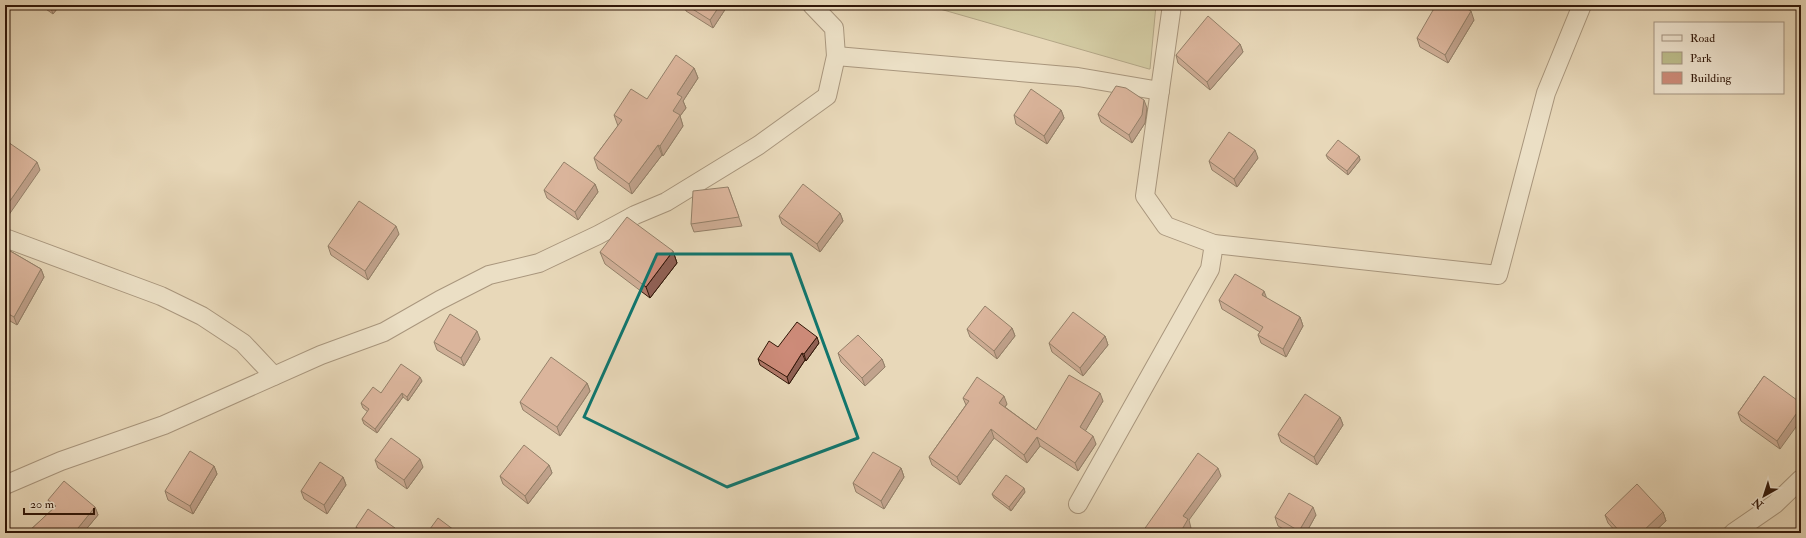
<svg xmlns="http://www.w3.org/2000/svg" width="1806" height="538" font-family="'IM FELL Double Pica',serif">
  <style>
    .green { fill: #bcbd8b; stroke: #766a4a }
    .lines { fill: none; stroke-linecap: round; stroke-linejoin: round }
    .minor-casing { stroke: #5e4634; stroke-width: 20 }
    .minor { stroke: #f0e6d2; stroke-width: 18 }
    .wall { fill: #b07868; stroke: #301608 }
    .shaded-wall { fill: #906155; stroke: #301608 }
    .building { fill: #cd8b79; stroke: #301608 }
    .marked { fill: none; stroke: #0f766e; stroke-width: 3; stroke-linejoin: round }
  </style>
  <rect width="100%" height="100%" fill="#e8d8b9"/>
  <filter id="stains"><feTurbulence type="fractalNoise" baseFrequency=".005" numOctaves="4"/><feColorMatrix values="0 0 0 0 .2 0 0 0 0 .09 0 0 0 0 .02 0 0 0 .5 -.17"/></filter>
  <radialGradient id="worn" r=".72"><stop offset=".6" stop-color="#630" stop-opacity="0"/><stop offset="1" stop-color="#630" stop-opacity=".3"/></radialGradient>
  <polygon class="green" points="926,5 1156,5 1150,69 1149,69"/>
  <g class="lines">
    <defs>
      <g id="minor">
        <polyline points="1172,5 1145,196 1166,226 1214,244 1498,275 1546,93 1582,5"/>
        <polyline points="836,56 1078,77 1160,91"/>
        <polyline points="5,238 161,296 202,316 243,343 274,376"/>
        <polyline points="5,485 61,461 164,425 321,355 384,332 440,300 489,275 539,263 598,235 635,215 666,202 759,145 827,96 836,56 834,28 812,5"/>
        <polyline points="1078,504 1210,269 1214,244"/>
        <polyline points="1733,533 1775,504 1801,479"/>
      </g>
    </defs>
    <use href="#minor" class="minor-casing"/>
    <use href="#minor" class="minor"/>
  </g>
  <g class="wall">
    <polygon points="40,5 60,5 53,14"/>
    <polygon points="684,5 728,5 713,28 686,11"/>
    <polygon points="1474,20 1448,63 1420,47 1417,38"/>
    <polygon points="1240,44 1243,52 1210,90 1178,63 1176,55"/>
    <polygon points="694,68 698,78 683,101 686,108 680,116 683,126 663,156 662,155 632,194 598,169 594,158 618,126 614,115 647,99"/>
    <polygon points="1147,108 1145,123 1132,143 1101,122 1098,114"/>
    <polygon points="1061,110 1064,118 1047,144 1016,124 1014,115"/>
    <polygon points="1326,155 1359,156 1360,160 1348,175 1328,159"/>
    <polygon points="1258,158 1237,187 1212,170 1209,161"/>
    <polygon points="595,184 598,192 578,220 547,198 544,190"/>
    <polygon points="728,187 742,226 694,232 691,224"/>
    <polygon points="840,213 843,221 820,252 782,224 779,216"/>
    <polygon points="399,234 368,280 331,255 328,246"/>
    <polygon points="5,248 41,269 44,277 17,325 5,318"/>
    <polygon points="673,251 677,263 650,298 605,264 600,252"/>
    <polygon points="1266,298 1300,317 1303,326 1286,357 1261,343 1258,335 1260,332 1222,309 1219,300"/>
    <polygon points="1012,328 1015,336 997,359 970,337 967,329"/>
    <polygon points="1105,336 1108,345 1083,376 1052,352 1049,343"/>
    <polygon points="480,339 464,366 437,350 434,342"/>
    <polygon points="819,343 806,361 805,360 789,384 760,365 758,359 778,347"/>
    <polygon points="838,353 882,359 885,367 865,386 841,362"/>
    <polygon points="1764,376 1780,449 1741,421 1738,413"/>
    <polygon points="422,381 408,401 403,397 377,433 364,424 362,419 368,412 363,408 361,403 381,393"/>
    <polygon points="587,383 590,391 560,436 523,410 520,402"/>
    <polygon points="963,398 1007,404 1005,407 1036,430 1103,401 1085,431 1096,444 1078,471 1040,446 1027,463 994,438 960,485 932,465 929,457 966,405"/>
    <polygon points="1340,417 1343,425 1317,465 1281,442 1278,434"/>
    <polygon points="375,460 423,467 407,489 378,468"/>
    <polygon points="549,465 552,473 528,504 503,484 500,476"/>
    <polygon points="214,466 217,474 193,514 168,500 165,491"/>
    <polygon points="901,468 904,477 884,509 856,492 853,483"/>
    <polygon points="343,477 346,485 327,514 304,499 301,491"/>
    <polygon points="1025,492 1011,511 994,498 992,494"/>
    <polygon points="48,500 95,507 98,515 83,533 27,533 53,509 51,508"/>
    <polygon points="1663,512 1666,521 1653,533 1617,533 1608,523 1605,515"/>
    <polygon points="1316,515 1306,533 1291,533 1278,526 1275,517"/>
    <polygon points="356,527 397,533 358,533"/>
  </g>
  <g class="shaded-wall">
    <polygon points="51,5 60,5 53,14 50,6"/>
    <polygon points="720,5 728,5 713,28 710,20"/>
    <polygon points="1471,11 1474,20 1448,63 1445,55"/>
    <polygon points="1240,44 1243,52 1210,90 1207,82"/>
    <polygon points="694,68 698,78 683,101 686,108 680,116 683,126 663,156 660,146 673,111 677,94"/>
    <polygon points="1144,100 1147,108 1145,123 1132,143 1129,135"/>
    <polygon points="1061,110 1064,118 1047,144 1044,136"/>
    <polygon points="658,145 662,155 632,194 629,184"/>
    <polygon points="1255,150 1258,158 1237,187 1234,179"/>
    <polygon points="1359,156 1360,160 1348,175 1347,171"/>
    <polygon points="37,162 40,170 6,219 5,215 5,208"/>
    <polygon points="595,184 598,192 578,220 575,212"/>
    <polygon points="840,213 843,221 820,252 817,244"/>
    <polygon points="396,226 399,234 368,280 365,271"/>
    <polygon points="673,251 677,263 650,298 646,287"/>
    <polygon points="41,269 44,277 17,325 14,317"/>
    <polygon points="1264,291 1267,299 1262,295"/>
    <polygon points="1300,317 1303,326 1286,357 1283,349"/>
    <polygon points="1012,328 1015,336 997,359 994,351"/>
    <polygon points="477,331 480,339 464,366 461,358"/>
    <polygon points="1105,336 1108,345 1083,376 1080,368"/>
    <polygon points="817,337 819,343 806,361 804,354"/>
    <polygon points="802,353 805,360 789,384 787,377"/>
    <polygon points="882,359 885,367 865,386 862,378"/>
    <polygon points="420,377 422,381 408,401 407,397"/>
    <polygon points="587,383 590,391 560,436 557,427"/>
    <polygon points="402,393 403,397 377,433 375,429"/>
    <polygon points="1100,393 1103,401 1083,435 1080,427"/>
    <polygon points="1004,396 1007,404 1002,411 999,403"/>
    <polygon points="1801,407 1801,420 1780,449 1777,441"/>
    <polygon points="1340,417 1343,425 1317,465 1314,457"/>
    <polygon points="991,429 994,438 960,485 957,477"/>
    <polygon points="1093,436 1096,444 1078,471 1075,463"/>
    <polygon points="1037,437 1040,446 1027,463 1024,455"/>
    <polygon points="420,459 423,467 407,489 404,480"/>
    <polygon points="549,465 552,473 528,504 525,496"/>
    <polygon points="214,466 217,474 193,514 190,506"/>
    <polygon points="901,468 904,477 884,509 881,501"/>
    <polygon points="1218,468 1221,476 1189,520 1191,528 1188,533 1180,533 1183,516"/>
    <polygon points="343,477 346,485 327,514 324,505"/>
    <polygon points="1024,488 1025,492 1011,511 1009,507"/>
    <polygon points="95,507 98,515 83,533 74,533"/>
    <polygon points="1313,507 1316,515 1306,533 1300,533 1299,531"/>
    <polygon points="1663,512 1666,521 1653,533 1641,533"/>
    <polygon points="395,528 397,533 391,533"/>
  </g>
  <g class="building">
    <polygon points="686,5 720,5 710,20"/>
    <polygon points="1436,5 1460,5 1471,11 1445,55 1417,38"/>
    <polygon points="1208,16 1240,44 1207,82 1176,55"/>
    <polygon points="676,55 694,68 677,94 682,97 673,111 680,115 660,146 658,145 629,184 594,158 622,120 614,115 631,89 647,99"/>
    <polygon points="1116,86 1126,88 1144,100 1142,115 1129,135 1098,114"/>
    <polygon points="1031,89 1061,110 1044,136 1014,115"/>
    <polygon points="1229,132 1255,150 1234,179 1209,161"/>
    <polygon points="5,140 37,162 5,208"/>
    <polygon points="1338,140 1359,156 1347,171 1326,155"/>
    <polygon points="564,162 595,184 575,212 544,190"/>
    <polygon points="803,184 840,213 817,244 779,216"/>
    <polygon points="728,187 739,217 691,224 693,191"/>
    <polygon points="359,201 396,226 365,271 328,246"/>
    <polygon points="627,217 673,251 646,287 600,252"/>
    <polygon points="5,248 41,269 14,317 5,312"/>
    <polygon points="1235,274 1264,291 1262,295 1300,317 1283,349 1258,335 1263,327 1219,300"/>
    <polygon points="985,306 1012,328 994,351 967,329"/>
    <polygon points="1073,312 1105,336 1080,368 1049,343"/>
    <polygon points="450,314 477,331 461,358 434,342"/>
    <polygon points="797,322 817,337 804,354 802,353 787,377 758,359 769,341 778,347"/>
    <polygon points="858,335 882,359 862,378 838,353"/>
    <polygon points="551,357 587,383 557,427 520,402"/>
    <polygon points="401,364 420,377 407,397 402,393 375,429 362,419 369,409 361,403 373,387 381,393"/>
    <polygon points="1069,375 1100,393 1080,427 1093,436 1075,463 1037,437 1024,455 991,429 957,477 929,457 969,401 963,398 977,377 1004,396 999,403 1036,430"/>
    <polygon points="1764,376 1801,403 1801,407 1777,441 1738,413"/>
    <polygon points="1305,394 1340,417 1314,457 1278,434"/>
    <polygon points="391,438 420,459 404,480 375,460"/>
    <polygon points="524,445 549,465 525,496 500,476"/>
    <polygon points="190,451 214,466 190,506 165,491"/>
    <polygon points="873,452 901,468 881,501 853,483"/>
    <polygon points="1198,453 1218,468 1183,516 1188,519 1180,533 1147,533 1143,531"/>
    <polygon points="320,462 343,477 324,505 301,491"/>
    <polygon points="1006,475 1024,488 1009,507 992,494"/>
    <polygon points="64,481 95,507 74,533 27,533 56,506 48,500"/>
    <polygon points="1637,484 1663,512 1641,533 1621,533 1605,515"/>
    <polygon points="1289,493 1313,507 1299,531 1275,517"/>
    <polygon points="368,509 395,528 391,533 364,533 356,527"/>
    <polygon points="438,518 458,533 427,533"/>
  </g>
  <path d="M0 0H1806V538H0ZM 657,254 L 791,254 L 858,438 L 727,487 L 584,417 Z" fill="#e8d8b9" fill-opacity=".55" fill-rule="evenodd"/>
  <path class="marked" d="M 657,254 L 791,254 L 858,438 L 727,487 L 584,417 Z"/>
  <rect width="1806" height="538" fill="none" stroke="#e8d8b9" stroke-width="20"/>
  <rect x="6" y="6" width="1794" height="526" fill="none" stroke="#301608" stroke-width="2"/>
  <rect x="10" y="10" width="1786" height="518" fill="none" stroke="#301608"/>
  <rect x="1654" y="22" width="130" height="72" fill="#f0e6d2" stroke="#a39381"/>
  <rect x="1662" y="35" width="20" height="6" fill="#f0e6d2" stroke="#a39381"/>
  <text x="1690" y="42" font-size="12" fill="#301608">Road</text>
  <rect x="1662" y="52" width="20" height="12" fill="#bcbd8b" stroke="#a39381"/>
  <text x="1690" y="62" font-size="12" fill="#301608">Park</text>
  <rect x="1662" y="72" width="20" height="12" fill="#cd8b79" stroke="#a39381"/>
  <text x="1690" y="82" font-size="12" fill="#301608">Building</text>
  <g transform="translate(1764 496) rotate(219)" stroke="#f0e6d2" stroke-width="3" paint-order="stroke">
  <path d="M0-3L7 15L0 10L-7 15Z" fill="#301608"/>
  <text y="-6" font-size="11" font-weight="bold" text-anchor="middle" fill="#301608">N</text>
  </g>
  <path d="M24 508v6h70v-6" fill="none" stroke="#301608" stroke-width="2"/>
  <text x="30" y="508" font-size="12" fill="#301608" stroke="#f0e6d2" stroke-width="3" paint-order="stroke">20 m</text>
  <rect width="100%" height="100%" filter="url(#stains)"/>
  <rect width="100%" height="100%" fill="url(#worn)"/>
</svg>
